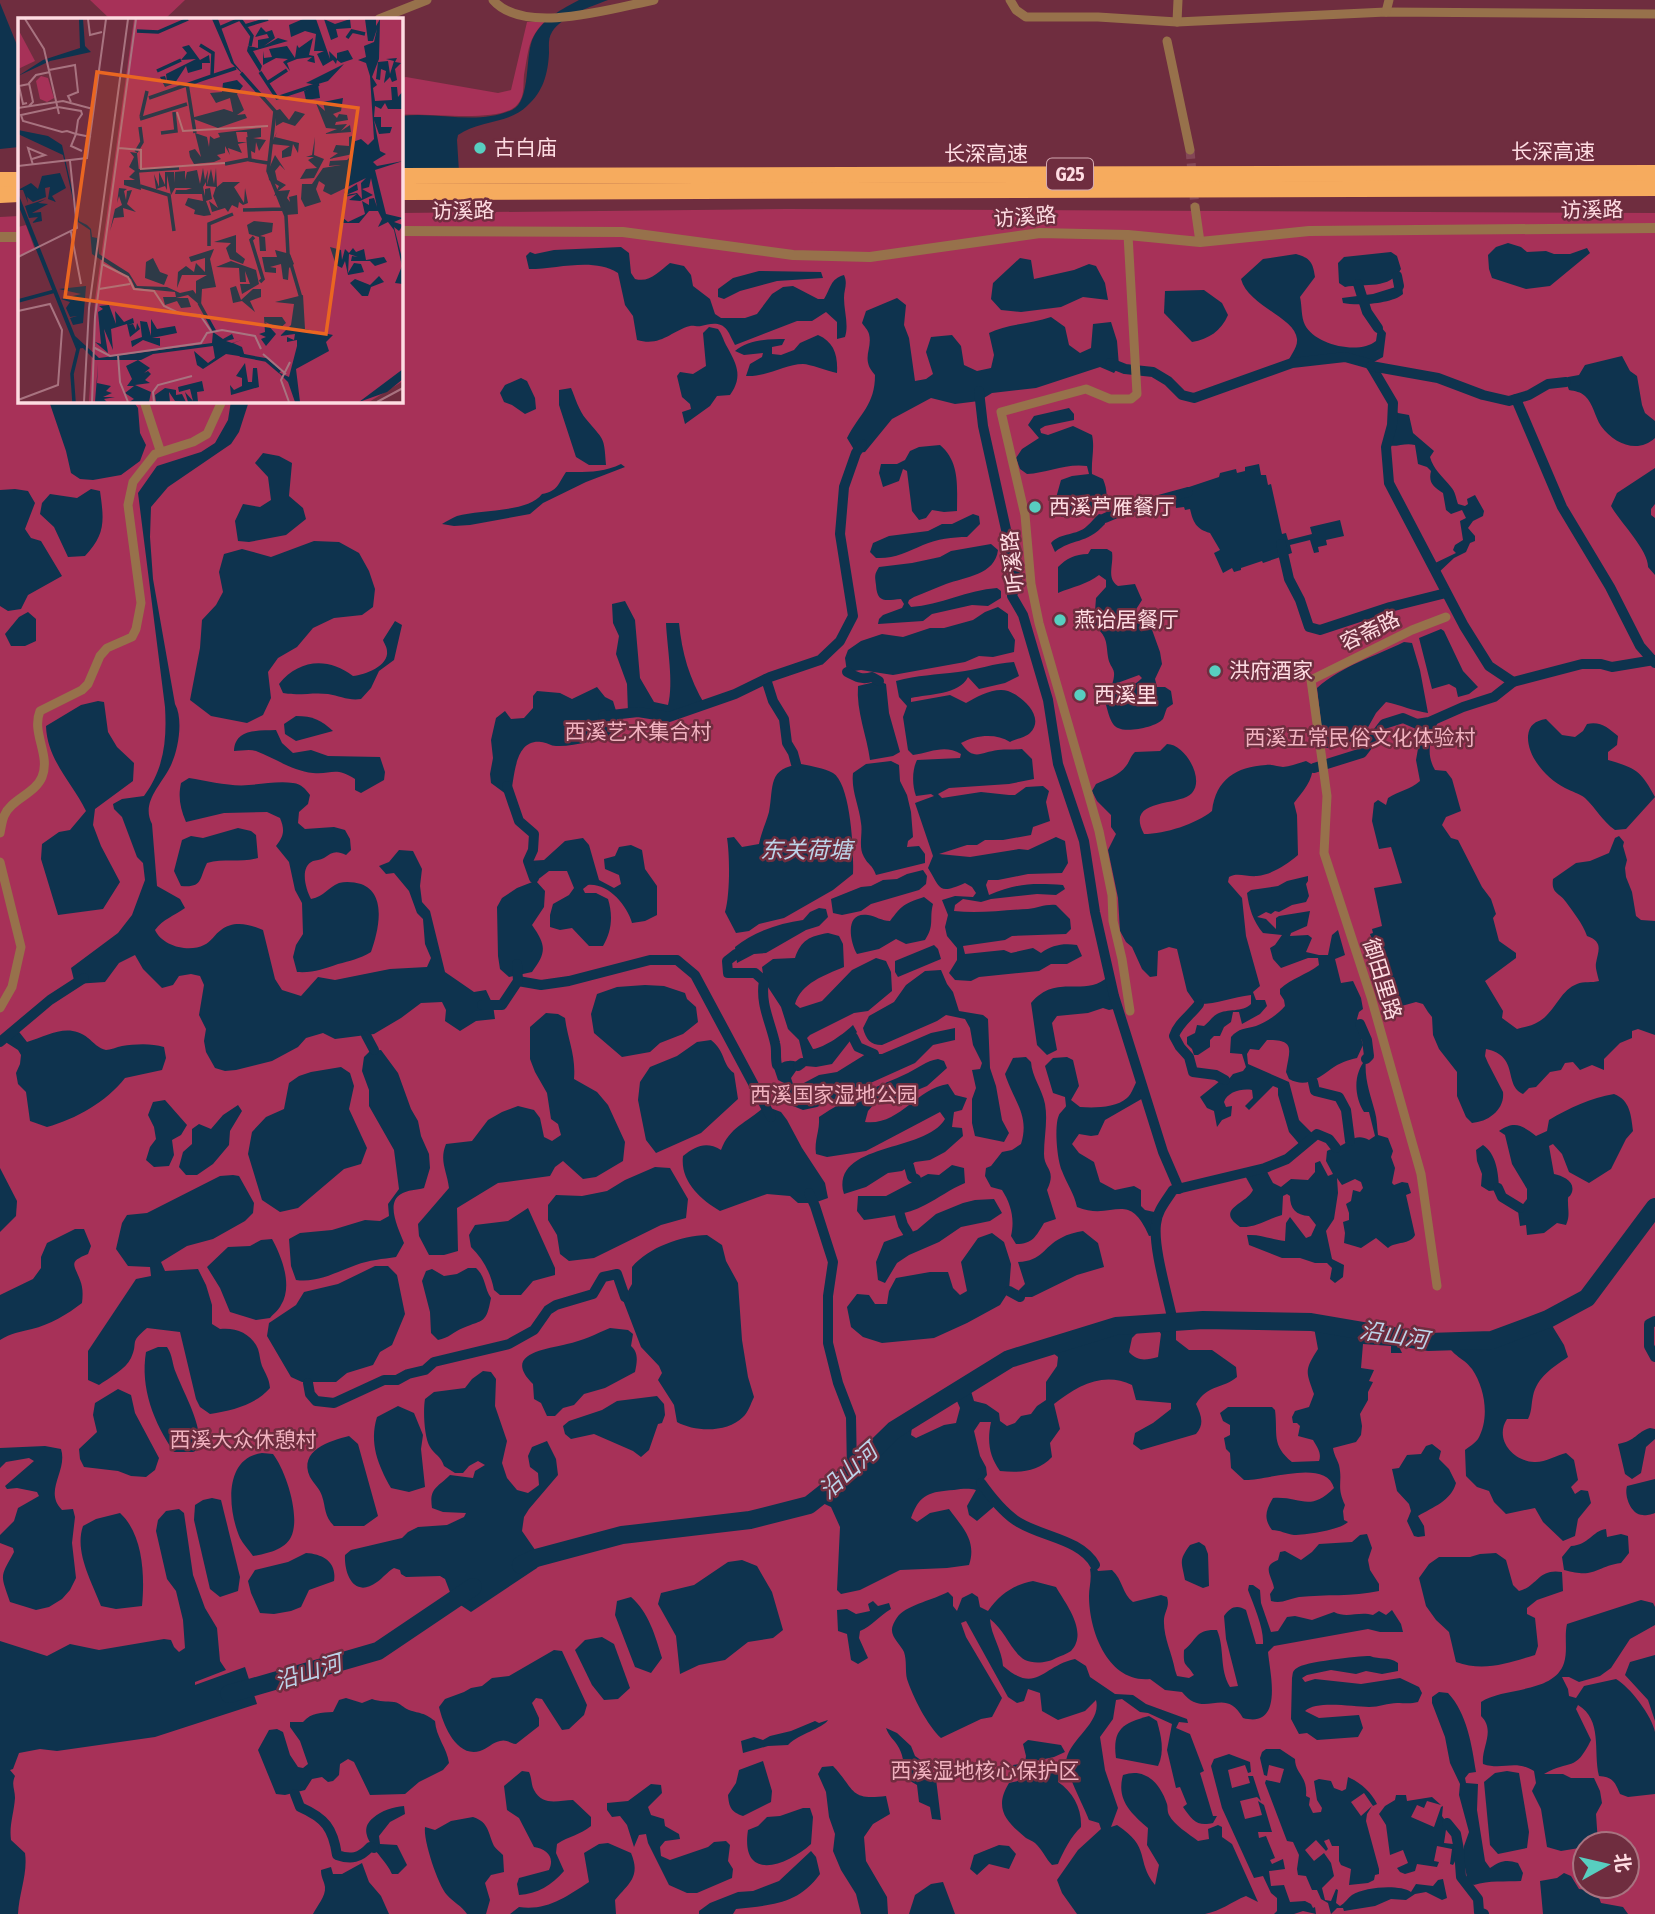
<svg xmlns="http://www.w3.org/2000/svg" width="1655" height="1914" font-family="'Fira Sans Condensed','Noto Sans SC',sans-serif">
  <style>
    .green { fill: #a73158; fill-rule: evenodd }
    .water { fill: #0e334e }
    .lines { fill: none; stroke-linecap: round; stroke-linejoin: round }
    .canal { stroke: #0e334e; stroke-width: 10 }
    .river { stroke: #0e334e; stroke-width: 18 }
    .minor-tunnel { stroke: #844757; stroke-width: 9; stroke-dasharray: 9 4.5; stroke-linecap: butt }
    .minor { stroke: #97714b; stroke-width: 9 }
    .tertiary { stroke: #97714b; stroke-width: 10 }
    .motorway { stroke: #f6ab5e; stroke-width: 16 }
    .poi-dot { fill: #58cec0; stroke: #6f2d3f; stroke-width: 2.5 }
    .labels { text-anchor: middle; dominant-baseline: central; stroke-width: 5; stroke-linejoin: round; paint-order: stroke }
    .shield { fill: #6f2d3f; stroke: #d3a8b1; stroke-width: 2 }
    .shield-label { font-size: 19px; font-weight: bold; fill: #fedce2 }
    .poi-label { font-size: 21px; fill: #fedce2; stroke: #6f2d3f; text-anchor: start }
    .street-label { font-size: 21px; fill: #fedce2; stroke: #6f2d3f }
    .park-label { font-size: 21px; fill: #f1b1bf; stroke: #6f2d3f }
    .water-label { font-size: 23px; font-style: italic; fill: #bcd3e8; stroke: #6f2d3f }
    .inset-river { fill: none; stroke: #0e334e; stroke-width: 3.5 }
    .inset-road { fill: none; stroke: #a87380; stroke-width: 2 }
    .view { fill: #ea6621; fill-opacity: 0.15; stroke: #ea6621; stroke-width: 3.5 }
    .inset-edge { fill: none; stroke: #fedce2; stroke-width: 3.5 }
  </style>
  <rect width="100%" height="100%" fill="#6f2d3f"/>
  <g class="green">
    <polygon points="90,0 185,0 165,19 110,19"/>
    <path d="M 545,21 C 527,40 529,50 524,75 C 523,85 525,97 517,105 C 501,124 425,112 401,115 L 401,78 L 406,77 L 498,93 L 511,90 L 527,22 Z"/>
    <path d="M 787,209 L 1655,213 L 1655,1914 L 0,1914 L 0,217 L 19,216 L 19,401 L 401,401 L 401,213 ZM 1585,1844 L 1627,1844 L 1627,1886 L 1585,1886 Z"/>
  </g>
  <g class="water">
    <path d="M 579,0 L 608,0 C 590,7 562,16 552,32 C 548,38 549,46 549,53 C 548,74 543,92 527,106 C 509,124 479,120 458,135 L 457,140 L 459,172 L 401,184 L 401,116 C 438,111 476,126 512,110 C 532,101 524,53 534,36 C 543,19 562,9 579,0 Z"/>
    <polygon points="0,3 19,50 19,147 0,149"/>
    <polygon points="1508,243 1521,247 1527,252 1546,251 1554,254 1570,254 1587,248 1590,253 1550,286 1526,289 1492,278 1489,269 1488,255 1496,247"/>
    <path d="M 621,247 L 629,253 L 631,273 L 635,279 C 650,283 658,272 670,263 L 684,266 L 691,275 L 693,286 L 710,299 L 715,314 L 721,318 L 745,318 L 757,314 L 772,294 L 783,287 L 793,286 L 818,299 L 824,299 C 831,288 830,279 844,275 C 848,284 844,289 844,298 C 844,311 849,325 845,337 L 837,339 L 837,322 L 826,312 L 812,321 L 797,321 L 735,345 C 732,340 730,334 727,330 C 720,321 710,324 701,326 C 697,327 693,325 690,326 C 671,331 661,347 637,340 L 633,316 L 625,305 L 618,273 C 593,257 558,269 529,269 L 526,256 L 530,252 L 535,254 L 554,250 Z"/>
    <path d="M 1391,252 L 1397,256 L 1401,269 C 1390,290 1365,283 1345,287 L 1339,283 L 1338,263 L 1344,257 Z"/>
    <path d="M 1296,254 C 1310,258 1313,262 1315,277 L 1300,297 C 1302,305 1301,318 1305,325 C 1315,345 1359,355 1376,341 L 1378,328 L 1381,327 L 1386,333 L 1383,357 L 1370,364 L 1345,357 L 1287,365 C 1289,356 1298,348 1297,339 C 1295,317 1248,306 1241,279 L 1263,259 Z"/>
    <polygon points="1020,258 1031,260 1034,279 1074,270 1089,264 1096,266 1105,283 1108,300 1083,297 1061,307 1021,312 1001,310 991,299 993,283"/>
    <polygon points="759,271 821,272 823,278 777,281 740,291 724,299 718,297 718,289 733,278"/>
    <path d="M 1402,285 L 1403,294 C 1392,304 1357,306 1343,303 L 1342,298 L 1373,294 Z"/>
    <path d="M 1204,290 L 1222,303 L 1228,315 C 1221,331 1209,339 1192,342 L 1164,313 L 1165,291 Z"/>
    <path d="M 897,298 L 906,305 L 904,325 L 909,338 L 915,381 L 926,379 L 933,374 L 926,352 L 931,337 L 952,335 L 961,346 L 964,365 L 977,371 L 991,368 L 994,355 L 989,333 C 1006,324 1031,324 1051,317 L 1065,327 L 1069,345 L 1080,353 L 1091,348 L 1093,324 L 1111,322 L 1117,341 L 1119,366 L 1114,373 L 1100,367 L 1036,388 L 992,393 L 979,401 L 955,404 L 931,398 L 892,419 L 865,452 L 856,453 L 847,438 C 860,413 875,405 875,375 C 860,359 873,349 869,334 C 868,330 864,326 862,323 L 866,311 Z"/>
    <path d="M 709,327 L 718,329 C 722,334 723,339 726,345 C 736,363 744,376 730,395 L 717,396 L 710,406 L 685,424 L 682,412 L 691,409 L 690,404 L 682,397 L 677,376 L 680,372 L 693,374 L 706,366 L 703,333 Z"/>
    <path d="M 818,335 C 834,342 838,355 837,373 C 827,371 810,364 803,364 C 785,364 768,377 746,376 L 750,364 L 762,357 L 763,353 L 744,355 L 735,351 C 747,340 768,339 785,339 L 782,345 L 772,347 L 772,354 L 781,355 L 794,350 L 800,343 Z"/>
    <path d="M 1622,356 L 1630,371 L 1637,376 L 1642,405 L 1645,413 L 1655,421 L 1655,438 C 1638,454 1614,444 1601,426 C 1595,417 1593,403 1585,396 C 1581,392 1575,391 1569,390 L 1566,382 L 1568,377 L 1579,375 L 1585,365 Z"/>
    <polygon points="521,378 527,381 535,398 536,409 525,414 512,405 504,402 500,393 505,385"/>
    <path d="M 571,388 C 575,397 579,411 586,419 C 604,441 604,435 606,465 L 589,465 L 576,457 L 559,405 L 559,390 Z"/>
    <polygon points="49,401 133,401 138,408 140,433 146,445 140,461 121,475 93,480 80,479 71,473 66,451"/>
    <path d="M 231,401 L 249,401 L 239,432 L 231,444 L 168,487 L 151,507 L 150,537 L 153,579 L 175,704 C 184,720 178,753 169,769 C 160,786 141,803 152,824 L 157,886 L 180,899 L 185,908 C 174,916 163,919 155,930 C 162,946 189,953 204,945 C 211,942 215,934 221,930 C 233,920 250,924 263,930 L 275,979 L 282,990 L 301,996 L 318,977 L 335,980 L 390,969 L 427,967 L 431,958 L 425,944 L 423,919 L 417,913 L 409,891 L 394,873 L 386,874 L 379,866 L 389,862 L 399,850 L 413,851 L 422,869 L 420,886 L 422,902 L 430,911 L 445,972 L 474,992 L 486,990 L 493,1005 L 495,1019 L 476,1021 L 460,1031 L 445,1021 L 446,1010 L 442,1002 L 421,1003 L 401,1018 L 374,1034 L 335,1039 L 323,1033 L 306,1038 L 298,1047 L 272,1061 L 236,1070 L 225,1071 L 215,1068 L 206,1052 L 204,1041 L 206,1029 L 199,1015 L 204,985 L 200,976 L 191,974 L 179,976 L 173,985 L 162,988 L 143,969 L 135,955 L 119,963 L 105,982 L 75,984 L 71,968 L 118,933 L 132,915 L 145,880 L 143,863 L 137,857 L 122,817 L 114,809 L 113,804 L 122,799 L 144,796 C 164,769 167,740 165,707 L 138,493 L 157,466 L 201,452 L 215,443 L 228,420 Z"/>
    <path d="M 1069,408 L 1074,414 L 1074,420 L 1045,426 L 1040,429 L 1041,433 L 1048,435 L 1073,426 L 1092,435 C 1095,448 1091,460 1092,474 L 1103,479 C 1117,513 1086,516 1061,517 L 1056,498 L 1061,480 L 1072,476 L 1089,474 L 1087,466 C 1066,463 1047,473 1027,474 L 1020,469 L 1016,458 L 1022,449 L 1039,438 L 1028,425 L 1034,416 Z"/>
    <path d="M 1393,408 L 1398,413 L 1409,415 L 1413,433 L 1434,451 L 1430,457 C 1433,469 1443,477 1451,487 C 1455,491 1456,498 1458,504 L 1465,506 L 1468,504 L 1467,499 L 1475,495 L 1484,511 L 1483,516 L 1473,521 L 1468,528 L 1475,536 L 1475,541 L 1470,543 L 1466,552 L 1454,558 L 1436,575 L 1431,565 L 1456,553 L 1453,550 L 1455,545 L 1463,540 L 1460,521 L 1466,518 L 1462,510 L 1451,514 L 1446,510 L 1443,493 C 1434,487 1428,483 1431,471 L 1427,467 L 1418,464 L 1415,445 C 1404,442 1397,448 1386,445 L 1392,425 Z"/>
    <path d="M 940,445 C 960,462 957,486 957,511 L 944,512 L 932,510 L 926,518 L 919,520 L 912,511 L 907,471 L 903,469 L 899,481 L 883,487 L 879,473 L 881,464 L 897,464 L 905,460 L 910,451 L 919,447 Z"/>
    <polygon points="263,453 279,456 292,463 289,496 303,508 306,519 286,535 249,542 238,541 235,521 243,504 260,507 271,500 268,477 255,463"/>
    <path d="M 621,464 L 625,467 L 586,482 L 543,503 L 530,514 L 470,525 L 454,526 L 442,524 C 447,521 452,518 457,516 C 480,509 528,513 542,494 C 558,491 558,484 566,472 C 585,472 603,473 621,464 Z"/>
    <path d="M 1259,464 L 1261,475 L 1266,475 L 1268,485 L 1271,484 L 1282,534 L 1286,533 L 1288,540 L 1312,534 L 1310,527 L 1340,520 L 1344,536 L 1326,540 L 1327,545 L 1318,547 L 1319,552 L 1314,553 L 1310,540 L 1290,545 L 1292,553 L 1263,563 L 1262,561 L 1241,568 L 1241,570 L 1234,572 L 1232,568 L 1223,573 L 1214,553 L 1220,550 L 1210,533 C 1196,529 1193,522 1190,509 L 1185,510 L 1184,507 L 1176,508 L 1174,492 L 1219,477 L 1220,473 L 1236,469 L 1237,473 L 1245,471 L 1245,467 Z"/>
    <path d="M 1655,468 L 1655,504 L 1651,509 L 1651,515 L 1655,518 L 1655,575 L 1648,567 C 1649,551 1620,522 1611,506 L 1617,493 Z"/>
    <polygon points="15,489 28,491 35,503 25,529 31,538 41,541 62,576 28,595 21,609 8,611 0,606 0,490"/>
    <path d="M 91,489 L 100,491 C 104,520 106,534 85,556 L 68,557 L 54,527 L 40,514 L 42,503 L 50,494 L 77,498 Z"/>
    <path d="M 973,514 L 979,516 L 980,524 L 967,537 C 953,537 937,539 923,545 C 907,552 894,559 876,558 L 870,552 L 873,543 L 889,536 L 928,531 L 942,524 L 952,524 Z"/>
    <path d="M 1099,514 L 1104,515 L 1105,524 C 1086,545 1072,538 1055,552 L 1051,543 C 1061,532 1077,536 1087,526 C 1092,522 1094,518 1099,514 Z"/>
    <polygon points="314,541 339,542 359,553 369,571 375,589 373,607 362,615 334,618 313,628 297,647 278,658 268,672 271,698 263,715 247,723 211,716 190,700 200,648 202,620 216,605 223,592 219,572 224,554 242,549 271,557"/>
    <path d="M 991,544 L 998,550 C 995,575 965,577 946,584 C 935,588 925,593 914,597 L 909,600 L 908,603 L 911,607 C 940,605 968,590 997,588 L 1001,591 L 1001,598 L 988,606 L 972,605 L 932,614 L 923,621 L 878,624 L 879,619 L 883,615 L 902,608 L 904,604 L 901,599 C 886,600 877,604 876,585 C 875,576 874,575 879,567 L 912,563 L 940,557 L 951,551 Z"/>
    <path d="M 1091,549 L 1107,549 L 1112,552 C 1114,565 1106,578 1118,586 L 1135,584 L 1142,600 L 1135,611 L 1151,627 L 1160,652 L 1162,664 L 1155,679 L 1157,687 L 1165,687 L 1171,691 L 1173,704 L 1167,708 C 1166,710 1164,717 1163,719 C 1156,727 1128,733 1118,728 C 1110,725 1108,710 1105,702 C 1115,688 1131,690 1142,678 L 1139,675 L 1112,685 C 1118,667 1110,670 1108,657 C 1106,640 1107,637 1094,625 L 1096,598 L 1106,587 L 1106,580 L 1099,575 C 1088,584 1072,587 1058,593 L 1058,567 C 1066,559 1075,554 1088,554 Z"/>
    <path d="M 625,601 L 635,620 L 640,678 L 654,702 L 668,705 C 674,683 667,647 666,623 L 679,623 C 682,653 689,678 705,705 L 669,717 L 638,712 L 628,713 L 627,684 L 616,654 L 619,636 L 613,623 L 612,604 Z"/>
    <polygon points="998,607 1008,614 1008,628 1015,640 1014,652 993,657 979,656 965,662 893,675 861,670 847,672 845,658 848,650 861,641 882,634 903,637 930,628 944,628 973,620 985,612"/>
    <polygon points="28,612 36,619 36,641 25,646 11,646 5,634 19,617"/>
    <path d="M 395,621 L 402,625 L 394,660 L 379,671 L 371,688 L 361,699 C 349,701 340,696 328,694 C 313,692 298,696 283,693 L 279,684 C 299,659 328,657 353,676 C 365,675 389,666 387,651 C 387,647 384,643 383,640 Z"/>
    <polygon points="1441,629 1444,631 1463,671 1478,687 1469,694 1458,697 1456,688 1449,684 1432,689 1419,638"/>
    <path d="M 1404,642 L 1412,643 L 1420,670 L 1428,713 C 1413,711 1401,705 1386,702 L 1376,713 L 1362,738 L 1333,748 L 1324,748 L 1317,688 C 1343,665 1374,657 1404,642 Z"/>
    <path d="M 1014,662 L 1019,676 L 1005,683 L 979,689 L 968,677 C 959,695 929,694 911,698 L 911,702 L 950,695 L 966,703 C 977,697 994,687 1008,691 C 1022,696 1046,717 1030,733 C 1026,737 1016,739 1010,742 C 996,733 976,735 961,743 C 974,762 981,752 998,750 C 1006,749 1014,750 1022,749 L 1032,759 L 1034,779 L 1009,784 L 949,788 L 938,794 L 942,798 L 981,792 L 1009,795 L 1015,795 L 1026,787 L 1043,786 L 1049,791 L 1046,802 L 1050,821 L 1033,827 L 1031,835 L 1003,840 L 985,840 L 977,845 L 967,845 L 939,854 L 970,857 L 1019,849 L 1028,850 L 1056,837 L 1065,841 L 1068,863 L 1062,873 L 1028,874 L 998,880 L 988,880 L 986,885 L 989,895 C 1017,883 1033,883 1063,885 L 1065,889 L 1056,895 L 1037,894 L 991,899 L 981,902 L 963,899 L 955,905 L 954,911 C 979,914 1003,910 1028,909 C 1038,908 1045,904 1056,905 L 1070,919 L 1071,929 L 1066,934 L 1012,936 L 1005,940 L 963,946 L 965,954 L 1004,950 L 1011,953 L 1033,948 L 1041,953 C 1052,945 1063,943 1077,945 L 1082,956 L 1067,964 L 1051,964 L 1039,971 L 979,977 L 971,981 L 955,980 L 949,973 L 957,960 L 957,948 L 947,936 L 945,927 L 948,915 L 942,900 L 955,896 L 973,897 L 976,893 L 972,887 L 965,883 C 938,895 941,889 928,868 L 933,856 L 915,803 L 934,796 L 931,794 L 916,796 C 912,785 912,770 917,760 L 960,758 L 961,754 C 945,744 931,752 913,755 L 908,750 L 903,717 L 907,706 L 899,697 L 896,681 C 918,675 935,675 958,672 C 977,670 994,663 1014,662 Z"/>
    <path d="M 879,681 L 886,684 L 889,713 L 900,752 L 893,756 L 870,760 C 867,736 856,711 858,686 Z"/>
    <path d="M 597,687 L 605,697 L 613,701 L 617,714 L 616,737 C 596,738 576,747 556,746 C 551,746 546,742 541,742 C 513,739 515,780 510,797 L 491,783 L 490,774 L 493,758 L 491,740 L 496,718 L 505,711 L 511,719 L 524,718 L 533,708 L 533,696 L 537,691 L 560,693 L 572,699 Z"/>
    <path d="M 98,701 L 104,702 L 108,732 L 117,747 L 134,763 L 133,781 L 95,809 L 93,825 L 101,846 L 120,882 L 103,909 L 58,915 L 41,859 L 42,844 L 59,832 L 70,830 L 86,811 C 72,782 47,760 46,726 L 81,705 Z"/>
    <path d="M 296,716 C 313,716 321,720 333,731 L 296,741 L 285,734 L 284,724 Z"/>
    <path d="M 1440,717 C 1432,736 1424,751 1435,770 L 1446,771 L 1452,779 L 1461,811 L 1446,817 L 1442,825 L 1451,838 L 1458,840 L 1482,887 L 1491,899 L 1496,914 L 1493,918 L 1499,941 L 1516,953 L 1516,958 L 1485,981 L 1503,1011 L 1502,1018 L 1517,1029 C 1524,1027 1532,1026 1538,1022 C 1554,1014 1560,990 1577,984 C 1584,981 1592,983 1599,981 C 1598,976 1595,968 1596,963 C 1598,951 1604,942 1587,936 C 1583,924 1573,912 1566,902 C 1559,892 1551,894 1553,879 L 1576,863 L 1590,861 L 1609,853 L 1615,838 L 1619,836 L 1624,842 L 1623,846 L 1627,860 L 1625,868 L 1626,877 L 1632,892 L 1636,916 L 1641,920 L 1655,921 L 1655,1035 L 1638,1029 L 1632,1031 L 1632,1038 L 1620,1043 L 1604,1059 L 1604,1070 L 1592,1065 L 1580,1070 L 1573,1062 L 1565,1063 L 1561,1070 L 1550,1072 L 1536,1087 L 1529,1088 L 1523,1094 C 1503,1085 1520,1056 1486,1049 L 1485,1056 L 1488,1063 L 1503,1092 C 1505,1110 1488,1122 1472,1123 L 1466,1117 L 1457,1096 L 1457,1072 L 1439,1049 L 1433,1035 L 1432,1017 L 1428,1012 L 1423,1004 L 1416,1002 L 1391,1009 L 1389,994 L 1394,992 L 1391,978 L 1388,979 L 1384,965 L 1381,965 L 1370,934 L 1373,933 L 1372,929 L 1382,926 L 1374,888 L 1402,883 L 1391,847 L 1379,849 L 1372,821 L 1374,803 L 1378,800 L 1386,805 L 1388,798 C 1398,791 1410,790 1420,781 L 1416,760 L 1421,732 L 1417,724 L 1429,722 Z"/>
    <path d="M 1546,719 L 1562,735 L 1575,737 L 1583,731 L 1587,724 C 1601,721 1608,728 1618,736 L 1617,745 L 1608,752 L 1608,760 C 1636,768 1641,771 1655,797 L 1626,829 L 1615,830 C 1602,821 1596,808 1585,798 C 1579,793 1572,792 1565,788 C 1547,779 1527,757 1528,736 C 1529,725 1535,721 1546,719 Z"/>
    <path d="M 276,730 L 282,743 L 293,753 L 311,750 L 328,756 L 380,757 L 385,772 L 384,780 L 361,793 L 355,790 L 355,779 C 335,766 331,775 313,773 C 292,771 275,758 256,751 C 249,749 241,751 234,751 C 235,728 258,731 276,730 Z"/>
    <path d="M 1167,744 C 1185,744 1205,779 1192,793 C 1180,807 1124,797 1144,834 C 1165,834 1196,824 1212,811 C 1216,779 1236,767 1266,765 C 1272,764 1278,767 1283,767 C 1291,766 1299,763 1306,761 L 1313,765 C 1313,781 1303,791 1294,803 L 1297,815 L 1298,855 C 1286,865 1273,874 1257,876 C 1247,877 1237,872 1229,877 L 1228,882 L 1242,898 L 1246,936 L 1260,986 L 1253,992 L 1256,1000 L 1265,1000 L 1267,1006 L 1260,1014 L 1242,1024 L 1239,1012 L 1233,1012 L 1231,1022 L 1224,1027 L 1220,1036 L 1214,1036 L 1210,1040 L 1210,1047 L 1198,1055 L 1194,1055 L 1192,1049 L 1187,1044 L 1187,1037 L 1195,1033 L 1197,1025 L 1204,1026 C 1209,1022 1212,1017 1217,1014 C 1228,1008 1242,1013 1251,1004 L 1251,995 C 1232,997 1215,1005 1196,1004 L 1187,991 L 1177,949 L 1169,947 L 1158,951 L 1157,976 L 1150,977 L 1142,969 L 1132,947 L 1126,942 L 1120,931 L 1118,898 L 1108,850 L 1116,834 L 1111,827 L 1111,815 L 1097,801 L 1092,791 L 1096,784 C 1106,779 1119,776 1126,766 C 1130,761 1130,757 1135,752 L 1160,751 Z"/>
    <path d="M 891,761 L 899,765 L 900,781 L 907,795 L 911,812 L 913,837 L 908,841 L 907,847 L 919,846 L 925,854 L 925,863 L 876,875 C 872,864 868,865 864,857 C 858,847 863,833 861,823 C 859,805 851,791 853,773 L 866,764 Z"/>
    <path d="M 801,764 C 811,766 824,768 833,773 C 851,784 854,853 853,874 L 833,890 L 784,918 L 759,924 L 749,931 L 736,933 L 725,912 C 730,895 730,857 727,838 L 734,837 L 742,847 L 759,844 C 761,833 766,823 769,812 C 774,786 767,768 801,764 Z"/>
    <path d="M 189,778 C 208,781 231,787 249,785 C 264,784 278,781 293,783 C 302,784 305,789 310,795 L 308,804 L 299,812 L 298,823 L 305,829 L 334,827 L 345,830 L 350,839 L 351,850 L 346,855 C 336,850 332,852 324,858 C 320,860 316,860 313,861 C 299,867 306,890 311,899 C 325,896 327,888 339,883 C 346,881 354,882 361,884 C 388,894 378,932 371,952 C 359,959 350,961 338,964 C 323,969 314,973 297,972 L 293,957 L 296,945 L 303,934 L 302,903 L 295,890 L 289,862 L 276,846 C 284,836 285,830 280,818 L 267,812 L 224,813 L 186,822 C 180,808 178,797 181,783 Z"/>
    <path d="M 238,828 L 251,831 L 256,835 L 258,858 C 240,863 223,858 207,863 C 199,879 203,888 181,886 L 174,871 L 182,840 L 191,836 L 203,838 Z"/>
    <path d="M 583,838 L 589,845 L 599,880 L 614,888 L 621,884 L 619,875 L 605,869 L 604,859 L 615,856 L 619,847 L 631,845 L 642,850 L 645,869 L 657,886 L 657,915 L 645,921 L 632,923 C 627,905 608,883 588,885 L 583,889 L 585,893 L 596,893 L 608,899 C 613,915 612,931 603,946 L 589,946 L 572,928 L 560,930 L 550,927 L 550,915 L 553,904 L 569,895 L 574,888 L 567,871 L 549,871 L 536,881 L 545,891 L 544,907 L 532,925 C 546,945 547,952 532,972 L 509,977 L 500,969 L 498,956 L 497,907 L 502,898 L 517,888 L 535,881 L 528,861 L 544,860 L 565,841 Z"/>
    <polygon points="923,870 927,876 926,884 919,890 871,904 861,911 842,915 833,913 831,899 861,887 871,886 883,880 897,879 907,874"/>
    <path d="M 1308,876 L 1308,881 L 1306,884 L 1309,896 L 1306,902 L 1292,905 L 1279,912 L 1275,911 L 1271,914 L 1266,912 L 1257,917 L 1266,919 L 1276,929 L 1276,918 L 1279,916 L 1310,911 L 1307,926 L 1291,933 L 1290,936 L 1308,935 L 1312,938 L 1306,952 L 1319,955 L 1328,955 L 1332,935 L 1338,930 L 1345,955 L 1335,959 L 1341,983 L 1353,981 L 1361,998 L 1363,1009 L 1359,1012 L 1357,1019 L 1362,1030 L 1360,1034 L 1363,1045 L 1357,1058 C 1348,1060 1339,1063 1331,1069 C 1317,1079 1306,1088 1289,1079 L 1286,1072 C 1289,1051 1297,1039 1267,1040 L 1259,1050 L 1250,1049 L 1247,1054 L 1248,1064 L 1289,1082 L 1299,1120 L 1314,1135 L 1301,1146 L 1289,1132 L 1278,1095 L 1278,1088 L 1273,1086 L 1249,1110 L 1245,1106 L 1253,1098 L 1252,1090 C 1242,1088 1227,1092 1224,1102 L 1226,1107 L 1232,1106 L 1231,1116 L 1222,1120 L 1217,1127 L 1214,1111 L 1207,1108 L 1200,1097 L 1220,1081 L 1229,1079 L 1233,1074 L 1243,1071 L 1246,1067 L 1242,1054 L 1230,1053 L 1231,1037 C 1239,1028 1245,1029 1256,1026 C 1267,1022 1278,1014 1285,1006 L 1284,1000 L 1280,994 L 1280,989 C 1292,978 1306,975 1319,965 L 1318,958 L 1308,958 L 1281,968 L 1273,959 L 1270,948 L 1275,945 L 1282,935 L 1263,933 C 1253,921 1249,908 1247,893 L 1251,890 L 1278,886 L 1287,881 Z"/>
    <path d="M 924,897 L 933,904 C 929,919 935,925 925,940 L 906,944 L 896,939 L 879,949 L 857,954 C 850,942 844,911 868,915 C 875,916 882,921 890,921 C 903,904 904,904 924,897 Z"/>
    <path d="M 819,908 L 826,909 L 828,917 L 819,926 L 806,930 L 766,953 L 754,954 L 737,963 L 735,947 C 753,932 780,923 803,920 L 810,912 Z"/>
    <path d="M 828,933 L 839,936 L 843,944 L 844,967 C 825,975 801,983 795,1004 L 800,1008 L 822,1001 L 852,970 L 876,958 L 886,961 L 891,972 L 892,991 L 868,1011 L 854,1013 L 810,1035 L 807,1038 L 813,1049 C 824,1048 845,1033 853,1025 L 857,1032 L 832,1064 L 816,1067 L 805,1066 L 799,1040 L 788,1029 L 781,1007 L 764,981 L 762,967 L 773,959 L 795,958 C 801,940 810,936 828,933 Z"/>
    <polygon points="934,945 938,949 941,959 898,977 895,972 895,961"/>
    <path d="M 941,970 L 947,984 L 953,992 L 959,1011 L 983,1015 L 988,1019 L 990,1068 L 996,1086 L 1002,1120 L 1009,1133 L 1004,1142 L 975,1136 L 972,1123 L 972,1099 L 976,1088 L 972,1070 L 980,1069 L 982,1063 L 973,1045 L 970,1028 L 965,1019 L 946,1015 L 937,1021 L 882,1045 C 870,1045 866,1039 863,1028 L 869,1016 L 894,1002 L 906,985 L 925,971 Z"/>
    <path d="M 1109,976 L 1118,1008 L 1109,1010 L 1103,1008 L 1088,1013 L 1057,1016 L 1052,1023 L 1057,1050 L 1047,1055 L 1037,1045 L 1031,1003 C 1057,972 1084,999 1109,976 Z"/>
    <polygon points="645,985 664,986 685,993 687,999 696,1007 698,1022 683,1034 660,1043 650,1052 622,1057 594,1033 591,1014 597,994 617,987"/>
    <path d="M 546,1013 L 558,1014 L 565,1018 C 568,1041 576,1055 574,1079 L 597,1092 L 608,1105 L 625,1142 L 623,1161 L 596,1177 L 583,1179 L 563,1161 L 555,1167 L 550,1176 L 498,1183 L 457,1208 L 458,1251 L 444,1255 L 429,1255 L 419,1236 L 418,1224 L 449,1188 C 447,1171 439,1161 446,1144 L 472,1141 L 488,1120 L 502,1112 L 518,1106 L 534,1110 L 540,1118 L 544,1137 L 552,1141 L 561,1135 L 558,1124 L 551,1119 L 547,1093 L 535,1072 L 530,1059 L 530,1027 Z"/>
    <path d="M 16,1028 L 27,1042 C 48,1036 68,1022 88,1038 C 93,1042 99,1049 106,1050 C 110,1050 117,1047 122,1046 C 135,1044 151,1043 164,1047 L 166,1058 L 162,1070 L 125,1078 C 106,1102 76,1119 47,1127 L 30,1121 L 26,1092 L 18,1084 L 16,1073 L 20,1064 L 21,1055 L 18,1050 L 7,1043 L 5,1037 Z"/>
    <path d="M 955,1028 L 955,1040 L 933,1045 L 915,1063 L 817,1107 L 803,1110 L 788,1104 L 786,1084 L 778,1080 L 774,1068 C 782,1062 788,1059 797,1062 L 798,1068 L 791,1078 L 793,1084 L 802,1084 L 819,1075 L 837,1072 L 866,1054 L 882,1054 L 931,1033 Z"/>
    <path d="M 711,1040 C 726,1052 722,1065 734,1073 L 738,1099 L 701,1133 L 656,1153 L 646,1140 L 638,1100 L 640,1082 L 650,1067 L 677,1056 L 697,1042 Z"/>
    <path d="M 381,1050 L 398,1073 L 411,1109 L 418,1121 L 421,1136 L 429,1154 L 430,1168 L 424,1188 C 417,1190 407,1190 401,1194 C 385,1203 399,1230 404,1243 L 396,1257 C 383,1259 369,1260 356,1265 C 336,1272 318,1283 296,1280 L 291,1266 L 289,1239 L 300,1233 L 332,1230 L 365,1220 L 380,1221 L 389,1216 L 388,1204 L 399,1189 L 394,1150 L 369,1106 L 369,1090 L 362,1071 L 364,1057 L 370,1051 Z"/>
    <path d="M 1026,1057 L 1031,1062 C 1032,1077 1042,1089 1045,1104 C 1048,1121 1044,1137 1044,1154 C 1044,1170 1057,1169 1047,1190 L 1056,1219 L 1044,1223 C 1036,1236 1033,1244 1016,1244 L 1011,1236 C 1015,1219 1011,1204 1002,1190 L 991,1187 L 985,1176 L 986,1168 L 991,1166 L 1002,1152 L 1012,1150 L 1021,1144 C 1030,1115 1014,1102 1005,1074 L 1013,1058 Z"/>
    <path d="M 1067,1057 L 1073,1060 L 1079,1086 L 1071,1100 L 1080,1107 C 1094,1108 1116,1108 1127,1098 C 1132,1094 1135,1083 1139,1077 L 1145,1097 L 1105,1120 L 1098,1135 L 1091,1136 L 1079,1134 L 1072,1144 L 1079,1153 L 1094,1162 L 1100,1182 L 1115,1190 L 1134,1186 L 1141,1190 L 1141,1206 L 1145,1210 L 1159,1213 L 1155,1225 L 1156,1235 L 1149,1236 C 1128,1188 1113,1222 1077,1207 C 1074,1193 1067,1184 1062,1171 C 1057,1160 1054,1125 1059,1115 C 1059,1114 1066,1107 1066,1106 L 1065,1097 L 1053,1093 L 1045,1066 L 1053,1058 Z"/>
    <path d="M 938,1059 L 944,1061 L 947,1068 L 927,1086 L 898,1098 L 875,1103 L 868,1111 L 865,1122 C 900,1126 915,1089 948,1084 L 955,1095 L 967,1098 L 962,1110 L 954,1112 L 952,1127 L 962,1128 L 963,1136 L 945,1152 L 930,1160 L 915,1162 L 902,1171 L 888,1173 L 866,1187 L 844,1194 C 830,1142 926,1153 945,1119 L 940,1112 L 866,1151 L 827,1157 L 816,1154 C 814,1140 820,1131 819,1117 C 846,1098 878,1087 908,1073 C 918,1068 926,1061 938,1059 Z"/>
    <path d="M 1366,1059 C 1364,1079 1370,1093 1375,1112 C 1377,1119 1377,1128 1378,1135 L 1388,1138 L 1393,1151 L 1391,1157 L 1395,1168 L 1392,1183 L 1394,1185 L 1402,1182 L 1408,1183 L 1411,1193 L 1406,1195 L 1415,1235 C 1410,1245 1396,1241 1388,1248 L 1376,1238 L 1361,1248 L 1344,1243 L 1345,1233 L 1343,1222 L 1349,1220 L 1349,1213 L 1346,1204 L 1351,1201 L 1353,1190 L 1360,1192 L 1363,1188 L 1361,1182 L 1355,1179 L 1342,1185 L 1337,1178 L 1338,1193 L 1334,1219 L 1326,1231 L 1332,1259 L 1344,1265 L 1343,1277 L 1335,1283 L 1330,1279 L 1332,1268 L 1327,1263 L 1315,1263 L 1300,1258 L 1282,1258 L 1249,1245 L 1247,1235 C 1262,1234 1272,1240 1285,1241 L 1286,1223 L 1290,1217 L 1306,1238 L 1311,1236 L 1316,1225 L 1309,1216 C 1296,1215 1290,1209 1290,1196 L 1287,1194 L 1283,1196 L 1282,1215 C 1267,1219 1256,1228 1240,1227 C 1214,1209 1247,1204 1253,1190 L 1243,1172 L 1265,1168 L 1273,1183 L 1281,1187 L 1291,1179 L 1308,1180 L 1315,1172 L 1315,1163 L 1320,1161 L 1328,1176 L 1333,1174 L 1326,1161 L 1327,1151 C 1330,1149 1334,1149 1338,1147 C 1348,1143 1356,1132 1369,1140 L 1375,1136 L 1369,1112 L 1364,1112 C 1354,1096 1353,1074 1366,1059 Z"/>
    <polygon points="341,1067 350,1073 354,1086 349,1109 367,1148 361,1164 344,1169 298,1208 280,1212 262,1200 248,1154 252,1132 266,1117 284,1109 289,1083 299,1076 311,1072"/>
    <path d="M 1614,1094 C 1630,1100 1631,1115 1633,1131 L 1626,1139 L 1611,1169 L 1589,1183 L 1569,1172 L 1562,1154 L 1553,1144 L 1549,1146 L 1554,1174 C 1563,1176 1575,1181 1572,1192 C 1569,1200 1568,1193 1568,1202 C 1568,1211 1570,1216 1566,1225 L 1557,1223 L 1544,1233 L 1527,1235 L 1526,1225 L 1520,1226 L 1518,1211 L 1527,1199 L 1527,1189 L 1512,1164 L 1505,1135 L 1499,1131 C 1515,1120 1523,1126 1536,1136 L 1547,1131 L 1549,1120 C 1569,1108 1591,1098 1614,1094 Z"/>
    <polygon points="165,1100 187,1125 181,1135 172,1140 174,1155 169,1166 154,1167 146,1160 150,1147 156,1139 154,1127 148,1115 153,1102"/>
    <polygon points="238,1105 242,1111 230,1131 229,1145 213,1164 197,1175 186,1175 179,1167 183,1152 192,1144 192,1129 199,1124 211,1129 223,1115"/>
    <path d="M 765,1106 L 781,1112 L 787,1120 L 802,1148 L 825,1183 L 828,1198 L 814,1203 L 798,1203 L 790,1196 L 767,1194 L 720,1211 C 700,1199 680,1181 683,1156 C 696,1146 706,1141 721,1150 C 730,1126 747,1123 765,1106 Z"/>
    <path d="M 1483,1145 C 1496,1154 1498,1171 1499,1186 L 1497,1190 L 1489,1191 L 1481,1186 L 1482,1174 L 1477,1161 L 1476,1150 Z"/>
    <path d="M 952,1165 L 964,1168 L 965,1183 C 950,1189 939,1198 925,1205 C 906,1215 885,1217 864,1220 L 857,1211 L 858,1196 L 886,1196 L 928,1174 L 939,1175 Z"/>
    <polygon points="655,1167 670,1168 688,1199 686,1218 661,1225 594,1258 569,1261 560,1254 557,1235 548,1220 548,1205 556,1195 582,1196 607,1191 625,1180"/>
    <polygon points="0,1168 17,1201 16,1216 0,1232"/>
    <path d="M 233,1175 L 239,1176 L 254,1203 L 253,1213 L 245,1221 L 213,1239 L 187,1246 L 161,1262 L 165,1271 L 198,1269 L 206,1285 L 212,1305 L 212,1324 L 220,1329 C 236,1327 252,1334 258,1349 C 260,1355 260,1361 262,1366 C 266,1375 269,1378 270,1388 C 255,1405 233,1410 210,1414 L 200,1407 L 196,1399 L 180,1332 L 147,1328 C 128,1344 139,1341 131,1358 C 126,1369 109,1378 99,1385 L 88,1380 L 88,1351 L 136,1279 L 151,1276 L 150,1267 L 128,1266 L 116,1249 L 122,1223 L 127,1215 L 147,1213 L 220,1176 Z"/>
    <polygon points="994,1199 1002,1213 990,1221 961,1227 939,1242 909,1255 897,1263 885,1283 878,1280 876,1262 884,1242 917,1230 936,1214 963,1203 975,1200"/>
    <path d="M 528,1208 L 555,1268 L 555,1275 L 533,1281 L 521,1295 L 500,1295 L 494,1290 C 491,1273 483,1259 471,1247 L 469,1235 L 475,1225 L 508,1221 Z"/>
    <path d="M 75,1229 L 84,1229 L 91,1246 L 88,1254 C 68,1262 74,1264 80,1280 C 83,1287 83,1295 82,1303 C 68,1314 49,1325 32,1329 C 20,1332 11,1333 0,1340 L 0,1295 L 33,1279 L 41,1268 L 41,1257 L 47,1243 Z"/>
    <path d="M 1083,1231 L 1098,1243 L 1104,1267 L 1077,1275 L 1032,1297 L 1020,1297 L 1019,1290 L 1025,1284 L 1018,1262 C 1043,1261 1043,1247 1061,1238 C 1068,1234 1076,1232 1083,1231 Z"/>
    <polygon points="992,1233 1004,1242 1011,1264 1009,1291 1000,1305 967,1323 934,1338 882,1343 863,1337 851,1327 847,1307 857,1294 869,1295 875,1304 887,1304 889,1291 896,1278 930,1272 948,1272 953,1288 960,1295 967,1291 961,1262 978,1238"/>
    <path d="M 707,1235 L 722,1245 L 726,1261 L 738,1283 L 742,1340 L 748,1377 L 754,1397 C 751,1403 748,1413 743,1417 C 727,1433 695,1432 677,1422 L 674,1405 L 658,1380 L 662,1373 L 659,1366 L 641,1347 L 623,1300 L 632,1284 L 632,1267 C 649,1247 681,1236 707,1235 Z"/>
    <path d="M 272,1239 C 282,1257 293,1286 281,1305 C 279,1310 273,1314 270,1318 L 256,1320 L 230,1312 L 220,1288 L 207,1267 L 228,1247 L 250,1246 L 261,1240 Z"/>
    <polygon points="375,1266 388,1266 397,1275 405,1314 392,1345 380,1352 373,1365 347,1373 336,1382 302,1382 291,1377 267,1336 269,1323 296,1305 304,1292 338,1284"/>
    <path d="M 468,1268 L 476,1268 C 486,1277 484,1288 491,1298 C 486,1324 484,1319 463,1328 C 453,1332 449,1338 438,1340 L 431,1333 L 430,1312 L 422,1281 L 426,1271 L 432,1269 L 444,1276 L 457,1274 Z"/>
    <path d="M 1548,1319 L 1564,1345 L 1568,1357 C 1553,1367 1537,1377 1533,1396 C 1531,1405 1532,1411 1528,1419 L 1507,1419 C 1494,1439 1513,1461 1534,1462 C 1544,1463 1557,1455 1566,1453 L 1574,1460 L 1578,1480 L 1571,1487 L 1575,1494 L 1581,1490 L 1588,1491 L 1591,1503 L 1578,1519 L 1575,1536 L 1563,1541 L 1543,1522 L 1535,1508 L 1506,1514 L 1494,1502 L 1489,1491 L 1477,1487 L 1466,1476 L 1465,1450 C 1469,1447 1475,1443 1478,1439 C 1490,1418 1485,1388 1472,1369 C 1463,1357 1453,1357 1446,1342 L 1492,1340 Z"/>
    <path d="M 1180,1321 L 1176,1330 L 1176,1340 L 1189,1350 L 1212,1350 L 1236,1367 L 1237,1377 C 1223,1389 1208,1384 1196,1404 C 1201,1415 1205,1424 1196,1434 L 1141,1450 L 1133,1444 L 1135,1433 L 1153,1423 L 1171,1409 L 1171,1403 L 1136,1400 L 1132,1385 C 1103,1371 1077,1386 1054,1404 L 1060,1429 L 1050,1443 L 1052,1457 C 1038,1472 1020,1473 1000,1471 C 989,1456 987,1441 991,1422 L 980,1422 L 974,1431 L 980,1456 L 986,1467 L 987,1475 L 981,1483 L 997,1504 L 977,1521 L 969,1515 L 967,1506 L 976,1490 C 968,1488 962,1489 954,1490 C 930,1492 920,1493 911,1518 L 917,1522 L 930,1513 L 949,1509 C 963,1528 977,1541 969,1565 L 947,1568 L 900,1570 L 860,1590 L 841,1594 L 837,1590 L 840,1527 L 831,1507 L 816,1500 L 852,1471 L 894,1430 L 913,1419 L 911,1435 L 916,1438 L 944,1425 L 956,1423 L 960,1408 L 957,1401 L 944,1400 L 970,1388 L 974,1401 L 986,1404 L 999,1413 L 1000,1421 L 1007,1426 L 1015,1423 L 1021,1416 L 1031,1414 L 1037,1406 L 1046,1400 L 1046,1382 L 1057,1366 L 1058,1357 L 1047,1348 L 1116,1326 L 1141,1324 L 1140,1330 L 1132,1338 L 1129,1352 C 1138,1362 1146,1360 1158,1357 L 1161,1334 L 1154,1323 Z"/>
    <path d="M 1313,1322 L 1394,1336 L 1402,1353 L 1391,1353 L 1391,1346 L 1363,1344 L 1361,1368 L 1374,1370 L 1369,1381 L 1373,1382 L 1368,1392 L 1368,1400 L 1360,1414 L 1362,1426 L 1361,1435 L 1356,1442 L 1333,1448 C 1334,1455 1337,1459 1339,1465 C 1343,1483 1336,1486 1345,1505 L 1343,1511 L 1344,1520 L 1348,1522 C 1340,1530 1306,1535 1294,1535 C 1286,1534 1280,1530 1272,1530 C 1263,1518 1266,1510 1273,1498 C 1301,1496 1309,1513 1334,1488 C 1326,1458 1267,1481 1244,1480 L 1231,1468 L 1230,1453 L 1226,1449 L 1224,1438 L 1230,1435 L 1230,1425 L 1223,1421 L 1220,1413 L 1228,1407 L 1272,1407 L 1275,1410 C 1278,1434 1271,1445 1292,1462 L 1319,1461 C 1322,1453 1317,1447 1313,1440 L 1298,1436 L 1300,1426 L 1297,1423 L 1293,1423 L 1292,1417 L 1295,1411 L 1309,1407 L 1314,1394 C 1306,1371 1304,1371 1318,1349 Z"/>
    <path d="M 610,1328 L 628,1330 L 633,1334 L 631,1346 C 639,1353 637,1362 635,1372 L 605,1388 L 584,1394 L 574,1405 L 563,1408 L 555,1416 L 547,1416 L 541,1403 L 534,1399 L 533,1384 C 501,1353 548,1349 567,1344 C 582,1341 596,1334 610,1328 Z"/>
    <path d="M 158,1347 L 167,1347 C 173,1356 172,1364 176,1373 C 186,1398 201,1422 200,1449 L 193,1452 L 174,1452 C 154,1423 140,1388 146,1352 Z"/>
    <path d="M 483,1371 L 491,1372 L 496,1379 L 495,1406 L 507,1441 L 502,1463 L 507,1478 L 517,1490 L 528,1493 L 539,1485 L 538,1473 L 530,1467 L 528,1456 L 532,1447 L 547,1441 L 556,1459 L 558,1475 L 529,1509 L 524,1517 L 522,1531 L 540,1557 L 537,1568 L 471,1612 L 453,1600 L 445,1579 L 440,1576 L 406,1577 L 401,1574 L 400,1570 L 394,1568 C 387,1572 383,1578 377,1582 C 354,1599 344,1574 345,1555 L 351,1550 L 402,1538 L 408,1532 L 418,1527 L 447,1525 L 464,1517 L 466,1513 L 443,1512 L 432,1508 C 429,1488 437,1488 450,1475 L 473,1478 L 475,1471 L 485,1465 L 478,1461 L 469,1466 L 463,1473 L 455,1473 L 444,1466 C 441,1456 435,1455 430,1447 C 424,1437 423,1410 425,1399 L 434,1392 L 465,1388 L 472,1379 Z"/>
    <polygon points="118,1389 131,1395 135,1413 159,1458 155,1470 146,1477 131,1476 118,1471 84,1467 80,1459 79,1449 97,1432 93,1415 95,1403"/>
    <polygon points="657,1396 664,1404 665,1415 662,1423 658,1424 649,1450 641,1457 633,1451 594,1434 571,1439 565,1434 563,1426 569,1421 602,1410 617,1401"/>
    <path d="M 398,1406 L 414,1413 L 423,1435 L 421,1449 L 425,1487 L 409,1492 L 391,1488 C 378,1465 369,1443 377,1417 Z"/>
    <path d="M 1650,1428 L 1655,1429 L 1655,1439 L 1646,1447 L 1641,1473 L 1632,1479 L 1625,1474 L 1618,1444 C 1636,1441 1636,1432 1650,1428 Z"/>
    <path d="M 349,1436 L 358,1444 L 378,1516 L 364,1526 L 334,1526 C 324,1516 326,1508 322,1496 C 320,1489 314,1484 310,1477 C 298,1450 330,1441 349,1436 Z"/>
    <path d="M 1432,1444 L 1441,1451 L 1439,1459 L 1449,1469 L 1456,1483 C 1451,1501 1433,1507 1418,1516 L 1424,1526 L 1425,1536 L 1418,1537 L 1414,1536 L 1407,1521 L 1411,1511 L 1409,1504 L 1397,1491 L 1392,1469 L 1399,1468 L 1407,1455 L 1421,1454 L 1426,1446 Z"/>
    <path d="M 45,1446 L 61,1449 C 68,1471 43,1491 62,1510 L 73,1509 L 75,1517 L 72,1543 L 76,1578 L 70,1590 L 62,1599 L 49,1607 L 36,1610 L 10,1602 C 0,1573 0,1578 14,1552 L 13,1548 L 0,1543 L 0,1535 L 14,1521 L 18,1508 L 39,1496 L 37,1492 L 17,1488 L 7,1489 L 5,1486 L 34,1461 L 29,1458 L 6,1462 L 0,1468 L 0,1448 Z"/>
    <path d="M 262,1453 L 273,1454 C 286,1471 301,1517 291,1537 C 285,1550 265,1554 253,1556 C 249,1550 243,1544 240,1538 C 228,1511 223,1458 262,1453 Z"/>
    <path d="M 1655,1479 L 1655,1513 C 1653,1514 1645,1516 1643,1515 C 1631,1515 1624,1496 1627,1486 Z"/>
    <polygon points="212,1498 221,1500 240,1577 238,1591 220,1597 210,1589 194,1520 195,1505 203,1500"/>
    <path d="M 179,1509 L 184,1513 L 193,1575 L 205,1608 L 217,1628 L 220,1661 L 226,1670 L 195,1682 L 195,1685 L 245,1667 L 257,1704 L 155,1737 L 57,1751 L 40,1749 L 19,1753 L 13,1769 L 10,1770 L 15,1776 C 11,1785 15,1789 15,1798 C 14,1813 9,1825 11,1840 L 25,1853 C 28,1873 19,1893 18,1914 L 0,1914 L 0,1641 L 47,1656 L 70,1644 L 99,1650 L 164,1639 L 171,1640 L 174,1647 L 179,1652 L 185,1648 L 183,1620 L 176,1591 L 167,1579 L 156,1531 L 158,1520 L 166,1511 Z"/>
    <path d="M 120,1513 C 143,1534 145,1575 142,1606 L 116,1609 L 101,1606 C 92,1582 74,1552 83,1526 L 96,1519 Z"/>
    <path d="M 1606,1529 L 1607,1537 L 1621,1534 L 1628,1536 L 1629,1553 L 1621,1563 C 1594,1567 1596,1579 1564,1570 L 1562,1557 L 1571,1546 C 1589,1545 1592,1531 1606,1529 Z"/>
    <path d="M 1367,1534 L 1372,1548 L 1368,1560 L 1370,1570 L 1379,1584 L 1379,1591 C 1352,1597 1326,1594 1299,1597 C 1288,1599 1282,1604 1271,1601 L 1270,1594 L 1274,1588 C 1272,1576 1261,1566 1278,1560 L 1280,1552 L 1285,1551 L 1301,1560 L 1312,1552 L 1319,1544 L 1352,1542 L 1360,1535 Z"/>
    <path d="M 1199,1542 L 1205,1546 L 1208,1554 L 1209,1586 L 1203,1588 L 1185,1580 C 1182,1562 1178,1561 1190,1545 Z"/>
    <path d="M 306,1553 C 323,1554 337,1562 334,1581 L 309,1590 L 301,1607 L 291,1611 L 274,1614 L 260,1613 L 251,1593 L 248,1581 L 255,1570 L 288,1562 Z"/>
    <path d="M 1496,1553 L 1506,1560 L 1513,1585 L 1519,1591 C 1538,1586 1538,1568 1562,1572 L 1563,1591 L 1537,1600 L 1527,1608 L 1527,1614 L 1535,1618 L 1538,1646 L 1535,1655 C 1508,1663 1484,1672 1456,1662 L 1449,1632 L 1436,1620 L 1426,1606 L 1419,1578 L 1429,1564 L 1439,1557 L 1470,1557 L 1480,1554 Z"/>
    <polygon points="742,1560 757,1566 772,1592 783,1630 773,1638 748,1642 725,1660 699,1665 680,1674 676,1636 658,1604 661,1593 694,1585 728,1562"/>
    <path d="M 1095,1565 L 1098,1571 L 1112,1570 C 1123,1580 1122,1594 1133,1602 L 1161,1595 L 1167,1597 C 1170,1606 1165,1611 1164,1619 C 1163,1637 1172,1653 1175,1670 L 1177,1676 L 1189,1678 L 1194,1675 C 1186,1662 1183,1668 1184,1650 C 1197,1640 1195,1629 1217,1630 C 1225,1648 1219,1669 1230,1687 L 1238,1686 L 1226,1639 L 1224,1616 C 1230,1607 1237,1604 1246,1610 L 1256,1644 L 1263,1644 C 1264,1628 1254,1606 1248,1590 L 1249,1585 L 1253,1585 L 1260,1590 L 1261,1603 L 1271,1632 L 1278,1631 L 1287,1617 L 1295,1616 L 1312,1620 L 1334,1612 C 1347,1619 1358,1611 1373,1615 L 1379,1611 L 1386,1615 L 1392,1610 L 1401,1624 L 1403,1632 L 1380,1632 L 1368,1629 L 1274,1646 L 1268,1652 C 1270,1674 1284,1729 1243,1718 C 1224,1684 1205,1721 1182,1692 L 1165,1690 L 1150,1679 C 1108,1683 1089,1631 1089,1596 C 1089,1587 1092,1579 1090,1569 Z"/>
    <path d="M 1033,1581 L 1056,1587 C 1065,1603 1089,1632 1071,1651 C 1067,1654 1060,1656 1056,1658 C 1048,1663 1033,1664 1025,1660 C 1012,1653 1005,1630 990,1619 C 991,1636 1002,1649 1003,1666 C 1037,1695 1042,1666 1075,1659 L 1086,1666 L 1090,1677 L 1115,1694 L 1133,1695 L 1146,1704 L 1187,1719 L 1188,1723 L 1179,1722 L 1176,1728 L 1190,1734 L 1204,1771 L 1200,1773 L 1213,1816 L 1217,1816 L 1213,1823 C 1197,1827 1192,1820 1183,1807 L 1187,1804 L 1180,1787 L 1176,1788 L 1167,1750 L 1172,1724 L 1148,1713 L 1140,1712 L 1122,1699 L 1116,1700 L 1113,1719 L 1100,1737 L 1105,1770 L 1118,1808 L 1111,1827 L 1117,1825 C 1152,1848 1135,1860 1155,1885 L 1159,1865 L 1147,1845 L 1148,1828 C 1131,1813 1116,1800 1123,1775 C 1145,1767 1160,1783 1167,1804 C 1168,1807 1167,1811 1169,1815 C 1174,1825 1189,1834 1198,1841 L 1209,1839 L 1208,1829 L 1218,1825 L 1222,1827 L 1222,1837 L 1232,1844 L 1258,1902 L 1246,1896 C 1231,1902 1221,1911 1205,1914 L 1077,1914 L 1062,1893 L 1057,1880 L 1078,1850 L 1101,1829 L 1099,1823 L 1089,1820 C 1085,1809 1066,1772 1066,1763 C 1067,1740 1102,1724 1096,1700 L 1085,1711 L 1058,1720 L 1042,1711 L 1040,1693 L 1028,1689 L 1024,1701 L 1017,1703 L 1008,1697 L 966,1621 L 961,1623 L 966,1637 L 1002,1698 L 992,1717 L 981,1719 L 941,1738 C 927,1725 913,1697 907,1679 C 905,1670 907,1661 904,1652 C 901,1645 891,1637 892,1629 C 892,1625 897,1617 899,1615 C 908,1605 935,1599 948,1592 L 953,1597 L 953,1606 L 957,1611 L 962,1598 L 972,1593 L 978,1597 L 980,1607 L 988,1611 C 1000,1594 1013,1585 1033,1581 Z"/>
    <path d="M 631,1597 C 649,1613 655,1635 662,1658 L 651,1673 L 635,1667 L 615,1615 L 617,1601 Z"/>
    <path d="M 1641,1600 L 1653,1603 L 1655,1607 L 1655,1625 L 1630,1639 L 1611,1668 L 1600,1676 L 1579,1682 L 1569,1677 L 1562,1677 L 1568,1689 L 1569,1696 L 1576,1698 L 1584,1686 L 1616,1679 C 1630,1687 1652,1716 1655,1732 C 1655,1751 1655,1774 1655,1794 L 1628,1797 L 1620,1794 C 1615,1782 1613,1777 1599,1776 C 1593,1751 1603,1720 1578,1705 L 1576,1709 L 1591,1740 C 1575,1773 1570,1759 1544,1774 L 1563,1774 L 1571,1778 L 1594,1778 L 1600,1791 L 1602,1803 L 1596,1814 L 1598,1843 L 1585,1844 L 1585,1847 L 1561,1851 L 1547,1847 L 1541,1809 L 1532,1791 L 1536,1783 L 1534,1771 C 1514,1759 1503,1771 1483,1764 C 1481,1747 1496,1731 1481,1716 L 1481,1702 C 1502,1687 1554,1694 1564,1663 C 1568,1650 1564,1637 1567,1624 Z"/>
    <path d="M 873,1601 L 878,1606 L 889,1603 L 891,1609 C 879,1616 872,1626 860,1631 L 859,1638 L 868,1658 L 858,1664 L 851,1660 L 847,1634 L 838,1631 L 837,1610 L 847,1609 L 856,1614 L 870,1611 L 868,1604 Z"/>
    <polygon points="602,1637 614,1644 630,1688 618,1699 604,1700 592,1685 575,1650 585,1640"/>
    <path d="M 554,1650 L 562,1651 L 587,1705 L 584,1715 L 569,1729 L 562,1730 L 542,1699 L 536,1698 L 532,1703 L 539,1718 L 539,1726 L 516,1744 C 510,1743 506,1739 500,1741 C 493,1742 487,1749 480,1751 C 456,1758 443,1724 439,1707 L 445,1699 L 464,1692 L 471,1688 L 482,1686 L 492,1678 L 509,1676 Z"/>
    <polygon points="1655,1655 1655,1721 1648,1700 1625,1675 1630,1662"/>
    <path d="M 1370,1656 C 1380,1660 1388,1656 1398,1663 L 1398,1671 L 1382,1674 L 1366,1671 L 1356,1674 L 1331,1670 L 1307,1675 L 1302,1678 L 1305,1682 L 1315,1679 L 1361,1684 L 1400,1678 L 1419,1687 L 1422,1693 L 1418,1702 C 1411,1704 1405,1703 1397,1703 C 1388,1703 1379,1707 1369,1707 C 1353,1707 1317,1700 1305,1711 L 1319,1718 L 1359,1715 L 1363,1728 L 1358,1737 L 1317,1740 L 1307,1733 L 1299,1734 L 1291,1719 L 1292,1678 C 1293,1673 1292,1671 1297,1668 C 1303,1662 1358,1656 1370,1656 Z"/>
    <path d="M 1439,1692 L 1448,1693 C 1467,1713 1472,1746 1476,1772 L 1469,1773 L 1465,1778 L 1466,1783 L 1478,1784 L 1477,1810 L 1485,1861 L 1490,1868 C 1500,1861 1506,1859 1518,1863 L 1523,1873 L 1521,1881 C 1505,1882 1489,1880 1474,1885 L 1468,1882 L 1464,1863 L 1464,1846 L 1469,1832 L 1459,1795 L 1460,1784 L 1450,1763 L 1445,1737 L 1432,1703 L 1432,1697 Z"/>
    <path d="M 346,1698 L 362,1703 L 372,1699 C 380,1702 386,1701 394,1702 C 401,1703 403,1708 409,1710 C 421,1714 423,1712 435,1721 C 436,1737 447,1748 449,1763 L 443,1770 L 419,1782 L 405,1794 L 370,1795 L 354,1762 L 348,1759 L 340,1764 L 339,1775 L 333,1781 L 328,1782 L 322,1777 L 312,1779 L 305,1790 L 285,1795 L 276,1794 L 258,1750 L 269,1730 L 277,1729 L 283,1732 L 290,1755 L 298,1767 L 303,1768 L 308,1764 L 300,1741 L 290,1727 L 290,1722 L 303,1722 C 312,1712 321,1713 333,1712 L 339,1700 Z"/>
    <path d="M 1149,1716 L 1157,1721 C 1161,1736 1165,1751 1158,1766 L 1116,1758 C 1112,1729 1123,1723 1149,1716 Z"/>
    <path d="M 828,1720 C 822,1729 800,1733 788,1745 L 768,1746 L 743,1753 L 741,1741 L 754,1737 L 763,1740 L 770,1736 L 791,1731 L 815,1721 L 819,1723 Z"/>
    <path d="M 886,1728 L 897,1733 L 911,1746 L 915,1756 L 931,1767 L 936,1779 L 941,1820 L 932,1819 L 930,1807 L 919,1802 L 917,1785 L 905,1778 C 904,1768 904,1757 899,1748 C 895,1740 889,1737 886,1728 Z"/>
    <polygon points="1028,1740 1061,1745 1065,1752 1054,1757 1031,1762 1032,1771 1014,1773 1013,1765 1025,1763 1026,1756 1023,1744"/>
    <path d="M 1266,1749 L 1280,1749 L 1295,1759 C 1295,1774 1308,1776 1306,1796 L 1310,1798 L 1309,1805 L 1313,1813 L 1321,1812 L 1322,1808 L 1317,1800 L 1314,1781 L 1319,1779 L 1331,1781 L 1334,1788 L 1342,1791 L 1346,1789 L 1348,1777 C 1361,1783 1371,1792 1377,1804 L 1373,1806 L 1364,1793 L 1351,1802 L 1361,1816 L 1372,1806 L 1367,1814 L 1366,1821 L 1379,1869 L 1379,1874 L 1375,1875 L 1374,1880 L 1368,1883 L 1349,1885 L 1351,1869 L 1341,1865 L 1339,1861 L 1339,1846 L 1332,1846 L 1329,1839 L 1324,1841 L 1328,1849 L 1326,1851 L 1316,1840 L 1305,1850 L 1314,1861 L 1324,1853 L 1331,1863 L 1334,1876 L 1322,1888 L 1325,1900 L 1331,1901 L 1336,1889 L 1338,1890 L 1336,1903 L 1340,1906 C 1345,1903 1348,1898 1352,1895 C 1365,1887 1399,1884 1411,1892 L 1416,1884 L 1433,1886 L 1438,1880 L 1443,1879 L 1447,1898 L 1442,1900 L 1426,1892 L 1415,1894 L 1406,1900 L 1391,1899 L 1375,1906 L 1344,1911 L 1343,1908 L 1337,1908 L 1331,1914 L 1328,1903 L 1321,1899 L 1317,1890 L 1312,1890 L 1306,1876 L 1298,1875 L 1297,1869 L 1299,1855 L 1293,1842 L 1287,1841 L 1265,1783 L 1266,1780 L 1280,1783 L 1284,1769 L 1269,1765 L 1267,1776 L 1264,1775 L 1260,1758 L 1262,1752 Z"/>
    <polygon points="1229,1754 1250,1762 1251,1772 1248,1773 1245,1765 1228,1770 1232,1788 1250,1783 1248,1776 1253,1776 1261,1801 1257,1797 1240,1801 1245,1819 1262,1815 1258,1801 1264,1805 1272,1832 1258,1832 1259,1838 1266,1836 1275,1858 1270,1860 1272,1864 1283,1859 1285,1869 1269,1871 1271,1886 1284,1885 1290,1902 1305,1901 1311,1904 1313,1908 1315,1907 1316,1914 1303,1911 1294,1914 1274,1914 1277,1911 1277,1898 1271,1893 1263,1876 1254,1878 1222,1808 1211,1766 1214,1759"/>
    <path d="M 763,1761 L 772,1791 L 771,1802 L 743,1816 C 731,1812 729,1807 728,1795 L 736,1783 L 739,1770 Z"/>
    <path d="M 833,1766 C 855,1789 849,1801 886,1796 L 890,1814 L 873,1824 L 864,1837 L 866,1861 L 887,1897 L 888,1914 L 861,1914 L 856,1894 L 841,1870 L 833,1851 L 835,1834 L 829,1817 L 826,1792 L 818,1774 L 822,1767 Z"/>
    <path d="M 1058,1770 L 1058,1782 C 1073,1792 1082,1809 1081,1827 C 1071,1836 1063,1852 1058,1864 L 1052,1865 C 1046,1859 1042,1849 1035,1843 C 1033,1841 1029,1840 1026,1838 C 1007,1822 993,1809 1009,1783 L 1043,1775 L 1048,1771 Z"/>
    <path d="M 522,1771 L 529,1772 C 532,1778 531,1785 534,1790 C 543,1807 559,1800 573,1800 L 591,1817 L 591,1826 C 580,1835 569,1836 557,1844 L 556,1853 L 564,1871 C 552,1885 537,1894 519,1895 L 517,1884 L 519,1878 L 549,1870 C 555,1857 547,1849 534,1847 L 519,1818 L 507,1810 L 504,1786 Z"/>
    <polygon points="1507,1771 1519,1773 1529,1832 1527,1848 1498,1854 1490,1845 1484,1782 1495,1773"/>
    <polygon points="651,1784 661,1785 662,1793 648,1807 651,1815 664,1819 665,1826 679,1834 680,1839 665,1841 660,1847 661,1856 670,1860 708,1847 714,1842 726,1841 730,1845 728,1861 733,1869 732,1878 697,1893 687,1893 669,1885 648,1843 646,1834 639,1835 634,1847 627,1825 620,1816 612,1817 607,1810 607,1803 628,1801"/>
    <path d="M 1396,1795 L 1406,1795 L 1407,1801 L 1432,1797 L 1441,1805 L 1427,1801 L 1424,1808 L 1417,1805 L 1411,1817 L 1434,1827 L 1441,1807 L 1443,1806 L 1442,1816 L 1447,1823 L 1444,1843 L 1453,1844 C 1457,1851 1457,1859 1453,1865 L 1450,1864 L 1452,1849 L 1437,1846 L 1434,1861 L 1439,1862 L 1437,1867 L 1417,1864 L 1415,1871 L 1405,1874 L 1400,1872 L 1397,1868 L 1408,1863 L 1403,1850 L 1390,1855 L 1386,1825 L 1379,1814 L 1385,1806 L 1395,1800 Z"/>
    <path d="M 404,1806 L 405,1814 L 390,1822 L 379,1836 L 380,1844 L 397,1845 L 407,1865 L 398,1874 L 392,1874 C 386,1857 352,1835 373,1818 C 382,1810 393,1807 404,1806 Z"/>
    <path d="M 803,1808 L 810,1808 L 813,1817 L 811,1844 C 787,1866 740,1883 748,1830 L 758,1826 L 767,1817 L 780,1816 Z"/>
    <path d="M 473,1817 C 489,1822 488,1833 494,1846 C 496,1849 500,1852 503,1855 L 504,1872 L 491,1875 L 485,1883 L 490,1900 L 486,1914 L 467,1914 C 462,1906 453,1902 447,1895 C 438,1885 423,1840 425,1827 L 435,1830 L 451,1821 Z"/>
    <path d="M 608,1843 L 631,1853 C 641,1877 629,1883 615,1900 L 616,1914 L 510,1914 L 519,1907 C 547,1911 566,1897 589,1882 L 584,1853 L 599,1844 Z"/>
    <polygon points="999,1845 1009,1846 1016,1854 1009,1869 989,1864 977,1875 970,1869 974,1855"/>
    <path d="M 811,1851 L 816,1857 L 820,1874 C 798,1905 770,1905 736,1909 L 733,1914 L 699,1914 L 699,1911 L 710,1903 L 738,1892 L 753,1891 L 779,1881 Z"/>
    <path d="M 362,1863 L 369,1882 L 381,1896 L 389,1914 L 313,1914 C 317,1906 326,1896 325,1887 C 324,1880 321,1878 321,1870 L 331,1867 L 333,1874 L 342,1874 Z"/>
    <polygon points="1564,1873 1571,1876 1579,1889 1587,1890 1595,1887 1601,1903 1623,1907 1628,1914 1543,1914 1540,1881 1557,1878"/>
    <polygon points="943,1882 955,1914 909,1914 915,1895 931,1884"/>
  </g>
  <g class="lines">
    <g class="canal">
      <polyline points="1397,276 1399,286"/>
      <polyline points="1358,284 1367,312 1378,328"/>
      <polyline points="1110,363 1125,369 1153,372 1168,381 1182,395 1194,398 1292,363 1345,357 1370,364 1393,403 1392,425 1386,447 1389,483 1464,626 1489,666 1513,682"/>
      <polyline points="1371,366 1438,378 1483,395 1509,401 1529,395 1548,384 1566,382"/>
      <polyline points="979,391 983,426 1017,579 1012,596 1023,615 1048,700 1058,764 1084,841 1095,912 1114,996 1163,1152 1179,1189"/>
      <polyline points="1516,399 1562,507 1610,587 1640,646 1655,663"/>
      <polyline points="1105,518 1129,508 1188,492"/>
      <polyline points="1281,544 1289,579 1300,600 1309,627 1320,630 1390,607 1446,593"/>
      <path d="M 847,672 C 856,677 862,680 872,677 L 879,681"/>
      <polyline points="766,679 773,701 784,719 787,743 793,753 796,764"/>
      <polyline points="603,716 638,712 669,717 735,694 770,677 820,660 840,641 853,616 840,534 844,487 856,453 862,444"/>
      <polyline points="1314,768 1362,753 1384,724 1403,718 1417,724 1429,722 1463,707 1494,697 1513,682 1582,664 1601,664 1612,667 1654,660"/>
      <polyline points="507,786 519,821 534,834 533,850 528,861 534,878"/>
      <path d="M 736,954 L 727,961 L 728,973 L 755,973 L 764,981 C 760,1003 770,1021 775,1043 C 777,1050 775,1057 777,1065"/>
      <polyline points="518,981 541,985 569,981 650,960 677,960 695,975 771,1117"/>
      <path d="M 1199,1004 C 1191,1015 1178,1023 1174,1036 L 1180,1047 L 1189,1057 L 1193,1072 L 1216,1075 L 1225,1080"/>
      <polyline points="482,1005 502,1005 518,981 517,964"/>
      <polyline points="1360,1024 1367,1040 1369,1056 1366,1059"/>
      <polyline points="366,1035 374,1050"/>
      <polyline points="853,1037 858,1047 874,1054"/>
      <polyline points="0,1042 50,1000 84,978"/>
      <polyline points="798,1066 802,1063"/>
      <polyline points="1313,1082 1315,1091 1339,1097 1346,1110 1350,1141"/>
      <polyline points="909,1166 912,1177 916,1179"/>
      <polyline points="1498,1188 1502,1197 1520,1208"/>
      <polyline points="809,1193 815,1206 833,1262 828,1296 828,1343 838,1383 851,1417 852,1471"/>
      <polyline points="900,1215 903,1225 908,1233"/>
      <polyline points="1009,1291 1020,1297"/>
      <polyline points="1655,1321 1649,1324 1649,1346 1655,1357"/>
      <path d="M 1173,1322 C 1168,1296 1153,1249 1156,1224 C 1157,1211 1166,1201 1173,1190 L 1265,1168 L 1287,1159 L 1317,1134 L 1329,1139 L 1336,1148"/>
      <polyline points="308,1383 310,1394 316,1401 334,1403 384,1380 397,1380 408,1374 425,1370 434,1362 509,1344 534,1330 548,1310 556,1305 593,1294 603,1277 617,1274 625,1297"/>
      <path d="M 981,1483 C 991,1497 1001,1510 1015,1520 C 1039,1537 1080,1538 1095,1565"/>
      <path d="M 295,1794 L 300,1807 C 325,1818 333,1828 337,1855 C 351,1860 360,1858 370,1847 L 374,1848"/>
      <polyline points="1447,1823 1456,1834 1459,1850 1461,1877 1478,1899 1479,1912 1484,1914"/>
    </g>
    <g class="river">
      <polyline points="521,1565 536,1558 622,1535 750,1520 809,1505 852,1471 894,1430 1009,1359 1116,1326 1203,1320 1311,1322 1428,1342 1492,1340 1548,1319 1587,1298 1655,1207"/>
      <polyline points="229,1694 378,1651 473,1587"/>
    </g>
    <polyline class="minor-tunnel" points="1190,150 1195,207"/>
    <g class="minor">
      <path d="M 493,0 C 524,36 614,8 654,0"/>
      <polyline points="1010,0 1016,10 1026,17 1098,17 1177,22 1386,12 1655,14"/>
      <polyline points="1386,12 1389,0"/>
      <polyline points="379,19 427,0"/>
      <polyline points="1177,22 1178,0"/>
      <polyline points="1167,41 1190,150"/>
      <polyline points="1195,207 1200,242"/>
      <polyline points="1128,235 1137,394 1131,399 1110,399 1086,389 1001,412 1025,515 1031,584 1039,623 1099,831 1112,895 1113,921 1122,959 1130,1011"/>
      <polyline points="144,401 160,450"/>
      <path d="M 0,833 C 1,828 2,821 4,816 C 11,799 35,794 42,777 C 51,755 31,733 40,711 L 82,690 L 88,684 L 100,656 L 107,648 L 132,637 L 136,629 L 141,603 L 128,505 L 133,482 L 155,454 L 193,442 L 207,434 L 222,401"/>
      <polyline points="0,862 21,947 12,987 0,1008"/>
      <polyline points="1437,1286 1421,1174 1371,997 1324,853 1327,796 1311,680 1412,630 1446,617"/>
    </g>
    <g class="tertiary">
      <polyline points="401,231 623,232 793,255 870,257 1040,233 1128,235 1200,242 1309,231 1655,228"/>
      <polyline points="0,237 19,237"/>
    </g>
    <g class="motorway">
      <polyline points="401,176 1655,173"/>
      <polyline points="0,180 19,180"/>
      <polyline points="401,192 1655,188"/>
      <polyline points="0,195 19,194"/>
    </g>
  </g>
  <g class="poi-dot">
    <circle cx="480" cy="148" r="7"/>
    <circle cx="1035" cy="507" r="7"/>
    <circle cx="1060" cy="620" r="7"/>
    <circle cx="1215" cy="671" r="7"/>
    <circle cx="1080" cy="695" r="7"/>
  </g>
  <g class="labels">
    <rect class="shield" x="1047" y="158.5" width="46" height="31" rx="5"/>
    <g class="shield-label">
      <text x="1070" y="174">G25</text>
    </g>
    <g class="poi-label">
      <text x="494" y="148">古白庙</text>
      <text x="1049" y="507">西溪芦雁餐厅</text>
      <text x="1074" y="620">燕诒居餐厅</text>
      <text x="1229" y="671">洪府酒家</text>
      <text x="1094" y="695">西溪里</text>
    </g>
    <g class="street-label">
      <text x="1553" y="152">长深高速</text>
      <text x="986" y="154">长深高速</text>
      <text transform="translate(1592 210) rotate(-1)">访溪路</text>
      <text transform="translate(463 211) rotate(-1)">访溪路</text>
      <text transform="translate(1025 217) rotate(-4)">访溪路</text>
      <text transform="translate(1013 562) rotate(-96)">听溪路</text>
      <text transform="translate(1370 631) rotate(-26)">容斋路</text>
      <text transform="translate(1382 979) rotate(73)">御田里路</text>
    </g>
    <g class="park-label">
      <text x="638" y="732">西溪艺术集合村</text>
      <text x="1360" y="738">西溪五常民俗文化体验村</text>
      <text x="834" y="1095">西溪国家湿地公园</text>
      <text x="243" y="1440">西溪大众休憩村</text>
      <text x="985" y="1771">西溪湿地核心保护区</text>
    </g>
    <g class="water-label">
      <text x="806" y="850">东关荷塘</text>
      <text transform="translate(1394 1335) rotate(9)">沿山河</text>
      <text transform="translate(848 1471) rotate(-42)">沿山河</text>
      <text transform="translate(308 1672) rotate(-17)">沿山河</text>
    </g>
  </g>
  <g transform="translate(18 18)">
    <rect width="385" height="385" fill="#6f2d3f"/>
    <path d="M 116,1 L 385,1 L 385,363 L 351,384 L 71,384 L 77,282 ZM 0,11 L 17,43 L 0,51 ZM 23,58 L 30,60 L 36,80 L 29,84 L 22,81 L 18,63 ZM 8,207 L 17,232 L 0,238 L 0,209 Z" fill="#a73158"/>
    <path d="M 61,1 L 65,1 L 67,28 L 73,34 L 32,43 L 0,58 L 25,42 L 62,30 ZM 194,1 L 200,1 L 216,45 L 227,58 L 213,45 ZM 285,1 L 298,1 L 312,41 L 311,33 L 319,41 L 319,35 L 330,32 L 335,41 L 323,45 L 319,42 L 318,46 L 315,42 L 305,48 L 299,36 L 306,33 L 296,33 L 298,16 L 287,13 L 273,19 L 271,7 ZM 306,1 L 317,6 L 332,1 L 333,10 L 318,11 L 320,19 L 313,22 ZM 347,1 L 358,1 L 358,8 L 362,1 L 361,41 L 354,59 L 359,67 L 355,70 L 357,83 L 374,82 L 373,69 L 379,69 L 380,79 L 385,73 L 385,91 L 370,91 L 367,85 L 363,91 L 357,88 L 356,99 L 363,99 L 363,109 L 374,109 L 372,115 L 361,116 L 356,102 L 362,133 L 368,136 L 355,144 L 359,148 L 385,143 L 357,152 L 368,196 L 385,200 L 376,204 L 385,207 L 381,213 L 376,209 L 385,244 L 385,266 L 377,265 L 384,248 L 376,212 L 370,204 L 360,209 L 364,201 L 360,193 L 351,193 L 341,205 L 324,205 L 325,200 L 330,204 L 347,196 L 344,183 L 351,187 L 351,181 L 356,180 L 359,189 L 353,160 L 351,169 L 344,171 L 355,177 L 342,183 L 331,182 L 339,176 L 327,179 L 326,174 L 339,166 L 340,172 L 328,177 L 339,175 L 344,181 L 343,165 L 348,160 L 313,177 L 305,173 L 307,167 L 301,163 L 298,171 L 303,184 L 287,189 L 283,181 L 284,166 L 294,166 L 305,150 L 323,147 L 311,148 L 312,143 L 329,142 L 335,136 L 311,141 L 320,135 L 315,134 L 318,127 L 331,128 L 331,119 L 334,118 L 335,134 L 335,124 L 343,121 L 350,127 L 356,121 L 352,58 L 348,45 L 340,42 L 348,39 L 346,28 L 356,24 L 359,11 L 355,23 L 350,23 ZM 243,9 L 248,14 L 254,12 L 257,20 L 246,28 L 260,20 L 270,23 L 235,33 L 244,48 L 242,54 L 229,33 L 230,28 L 240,30 L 240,22 L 251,20 L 249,16 L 237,19 ZM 295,20 L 291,37 L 296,38 L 297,45 L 289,43 L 294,39 L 279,41 L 269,45 L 272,53 L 265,44 L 270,41 L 258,40 L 245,47 L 245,33 L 246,40 L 254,39 L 251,31 L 269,28 L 277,40 L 279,27 L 281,30 ZM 171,27 L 182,42 L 191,37 L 192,45 L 184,45 L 184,51 L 170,55 L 168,48 L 157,65 L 147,69 L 142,59 L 147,58 L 149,64 L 148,56 L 178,41 L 163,42 L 169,35 L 164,29 ZM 379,40 L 377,44 L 383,45 L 377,51 L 379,62 L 374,64 L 372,59 L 366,65 L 368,53 L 363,51 L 362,62 L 358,61 L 360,44 L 370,43 L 372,56 L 376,43 L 368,41 ZM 326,46 L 310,63 L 300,66 L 302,80 L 288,82 L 286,73 L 299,67 L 288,65 ZM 219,62 L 225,68 L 219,76 L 226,92 L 219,97 L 227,96 L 229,100 L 200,110 L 173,100 L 206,91 L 215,94 L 212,80 L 198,85 L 192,75 L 204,74 L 205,65 ZM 325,80 L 323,93 L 315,96 L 319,100 L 321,96 L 329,97 L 330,102 L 318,104 L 317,107 L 329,106 L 323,113 L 332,107 L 333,114 L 306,116 L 319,111 L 308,110 L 298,85 L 307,93 L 305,84 ZM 262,91 L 271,102 L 277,93 L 287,96 L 277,108 L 265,104 L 258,108 L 257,93 ZM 243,110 L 243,119 L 235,120 L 248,122 L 241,133 L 238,124 L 237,135 L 231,132 L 229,114 L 218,114 L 220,124 L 229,124 L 220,126 L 224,135 L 210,130 L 212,137 L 207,128 L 207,135 L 199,137 L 203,141 L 196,144 L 176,146 L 172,139 L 171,133 L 177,131 L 183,139 L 177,115 L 189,119 L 191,129 L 192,118 L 196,121 L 202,119 L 200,115 ZM 0,112 L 30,118 L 44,127 L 61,203 L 69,207 L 73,211 L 74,219 L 79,220 L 81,236 L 111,255 L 119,268 L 149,269 L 162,275 L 175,272 L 178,276 L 178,263 L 189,257 L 164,257 L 159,270 L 160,254 L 168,248 L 176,254 L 178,245 L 187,254 L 187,240 L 173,244 L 171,239 L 196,231 L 192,241 L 198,269 L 184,271 L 183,288 L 170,277 L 158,280 L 170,280 L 173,289 L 163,290 L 159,283 L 147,287 L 145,279 L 158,279 L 157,274 L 117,270 L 113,261 L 74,236 L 72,212 L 60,204 L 45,137 L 0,116 ZM 259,114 L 257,119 L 281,125 L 280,135 L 275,126 L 273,138 L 264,140 L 264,133 L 272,128 L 253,126 ZM 297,119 L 296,137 L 306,141 L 296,160 L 282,161 L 288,151 L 299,150 L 290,142 L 296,139 L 288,139 L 294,137 ZM 112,134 L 119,135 L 123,172 L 106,167 L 106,162 L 117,162 L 111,159 L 117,153 L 111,149 L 116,139 ZM 257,137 L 267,152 L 262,147 L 257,153 L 259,162 L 268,167 L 260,173 L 272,172 L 269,180 L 272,184 L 271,179 L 279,177 L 280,196 L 268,197 L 260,176 L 256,178 L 261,168 L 251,162 L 250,153 ZM 185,150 L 187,162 L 190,152 L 189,167 L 193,151 L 196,166 L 198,150 L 199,169 L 205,164 L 222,164 L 216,169 L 226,185 L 227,170 L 230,185 L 225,187 L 221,184 L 220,190 L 214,187 L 210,194 L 207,190 L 194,194 L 191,183 L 200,190 L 195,178 L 198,169 L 188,168 L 188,164 L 185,169 L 187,178 L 187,171 L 192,170 L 194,181 L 188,183 L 193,197 L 186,198 L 176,196 L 177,192 L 167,187 L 170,180 L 185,183 L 184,176 L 157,176 L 158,172 L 168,172 L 174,170 L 157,170 L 153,177 L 149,157 L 149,172 L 147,168 L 138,171 L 136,156 L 141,169 L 141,154 L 147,167 L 147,154 L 156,154 L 157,165 L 157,154 L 167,153 L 167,162 L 169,154 L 179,152 L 182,166 ZM 42,155 L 48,170 L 34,178 L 38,184 L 30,181 L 32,169 L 27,170 L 28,179 L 15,184 L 9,179 L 10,185 L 5,172 L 0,172 L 13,165 L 20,171 L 24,158 ZM 101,170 L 109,171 L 106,173 L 108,182 L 109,173 L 114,172 L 109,186 L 118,194 L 105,190 L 106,199 L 96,200 L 92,213 L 97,191 L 104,187 L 101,178 L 99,185 ZM 0,175 L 57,318 L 81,340 L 194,325 L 195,314 L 205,321 L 214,316 L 216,321 L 208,323 L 214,325 L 224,322 L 215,325 L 224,329 L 227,339 L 208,336 L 185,351 L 179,347 L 176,333 L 190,345 L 197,340 L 195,328 L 135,336 L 123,342 L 77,342 L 65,330 L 58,331 L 1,189 ZM 28,181 L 20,185 L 30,186 L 14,195 L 23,194 L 24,203 L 14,205 L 20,199 L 11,200 L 7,188 ZM 236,203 L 255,205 L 254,214 L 242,218 L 247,219 L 248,233 L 242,233 L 241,219 L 231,216 L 229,207 ZM 218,217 L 218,234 L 227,241 L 225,246 L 212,241 L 208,230 L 213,225 L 196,224 ZM 312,229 L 323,232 L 324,242 L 327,231 L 331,235 L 335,230 L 338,234 L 346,231 L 348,242 L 366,239 L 369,244 L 357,248 L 352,243 L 333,243 L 334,238 L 340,239 L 331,236 L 330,255 L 336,245 L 343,246 L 346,254 L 330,257 L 327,243 L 324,250 L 318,247 ZM 257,232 L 272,236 L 276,246 L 271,250 L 270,262 L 265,261 L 263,246 L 252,249 L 258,250 L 258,255 L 247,254 L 244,239 L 259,239 ZM 135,240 L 142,254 L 150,257 L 146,267 L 127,260 L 128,244 ZM 213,243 L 238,252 L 241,266 L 224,276 L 222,266 L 232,266 L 227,253 L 228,264 L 222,264 L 221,250 L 198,249 ZM 361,258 L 366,264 L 353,269 L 350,278 L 344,278 L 332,265 L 337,261 L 352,267 ZM 68,268 L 65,305 L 55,307 L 52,300 L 59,298 L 52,299 L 48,290 L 52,284 L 43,281 L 63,276 L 41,271 ZM 218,268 L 223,282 L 235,271 L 243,271 L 243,279 L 232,283 L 237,294 L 224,283 L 215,285 L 212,270 ZM 285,277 L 287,311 L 315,317 L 308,324 L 311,333 L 278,351 L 282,384 L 277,384 L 270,364 L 260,354 L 271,359 L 279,328 L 279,322 L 269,324 L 269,319 L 276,322 L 277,316 L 262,318 L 273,307 L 276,286 L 257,284 ZM 91,287 L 98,306 L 97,293 L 106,304 L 115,300 L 116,305 L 110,307 L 115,306 L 118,312 L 119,305 L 122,311 L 112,319 L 109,306 L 93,311 L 95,332 L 86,311 L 90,335 L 77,324 L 83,326 L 80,294 L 85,291 L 81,288 ZM 246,299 L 264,299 L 268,305 L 262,310 L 247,304 L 258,316 L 248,328 L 243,321 L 248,319 L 241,316 L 247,314 ZM 133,301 L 139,311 L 157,308 L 159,315 L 134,320 L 142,320 L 142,328 L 125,322 L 114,329 L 113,323 L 124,319 L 122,303 L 129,304 L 133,318 ZM 120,342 L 132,350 L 126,355 L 130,353 L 133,356 L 127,362 L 132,365 L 117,367 L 133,374 L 131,384 L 111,384 L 116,381 L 107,375 L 116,368 L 109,368 L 114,361 L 108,348 ZM 227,345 L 230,364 L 234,364 L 235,350 L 239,350 L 241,369 L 213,377 L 212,367 L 216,372 L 224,368 L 224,360 L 218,358 ZM 80,346 L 79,365 L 93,368 L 88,373 L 94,375 L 85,379 L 97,379 L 86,381 L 89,384 L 77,384 ZM 385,351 L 385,361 L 369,374 L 341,384 ZM 184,363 L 186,373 L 179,374 L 180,384 L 170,384 L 167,374 L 175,383 L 172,371 L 161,374 L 160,369 ZM 147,370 L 158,372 L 158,377 L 164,376 L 168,384 L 157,383 L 151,374 L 152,384 L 138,384 L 137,377 Z" fill="#0e334e"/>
    <path class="inset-river" d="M 227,8 L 250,1M 201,10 L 222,1 L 234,18 L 232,28M 119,13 L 140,14 L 170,1M 329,20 L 334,13 L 347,16M 139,53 L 163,42M 242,54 L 259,80 L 301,66M 223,55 L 257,93 L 250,153 L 268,198 L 270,236 L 283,280M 194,58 L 218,50M 249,65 L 269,52M 169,66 L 177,115M 131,80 L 194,58 L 195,35 L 182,27M 123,99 L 129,73M 122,101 L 169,86M 143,115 L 158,113 L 156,94M 230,119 L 232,142 L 250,145M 118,134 L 124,124 L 122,109M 207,146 L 232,141M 119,153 L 161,150M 122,168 L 151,177 L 156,213M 225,192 L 264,191M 236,219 L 233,222 L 245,261 L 242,264M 191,228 L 191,206 L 215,196M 0,283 L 37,273M 181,285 L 197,314M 222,337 L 248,342 L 262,354M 56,384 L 54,356 L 61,327"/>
    <path class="inset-road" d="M 7,1 L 26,31 L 41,96M 70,1 L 72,17 L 84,14M 31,52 L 57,47 L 60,74 L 50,78 L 53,84M 9,85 L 5,86 L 1,68 L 11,66M 11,88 L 15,84 L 11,65 L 18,57 L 32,54M 0,90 L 45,83 L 75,91M 159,94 L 165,113 L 250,108M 101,130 L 123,132 L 123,151 L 207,145M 64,133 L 53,128 L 58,116 L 60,102 L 64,96 L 63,93 L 40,89 L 3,97 L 5,103 L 44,114 L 49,113 L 58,116 L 73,119M 14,141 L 27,137 L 10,130 L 15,147M 0,148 L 69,140 L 88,1M 53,214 L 63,266M 0,239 L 59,210 L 52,143M 84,246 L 110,259 L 116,271 L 136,273 L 146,288 L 163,296 L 182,297 L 193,313M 81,271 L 112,266M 0,293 L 32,286 L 44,312 L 40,367 L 0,382M 75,329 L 92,338 L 183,325 L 189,315 L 204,312 L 237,318 L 243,331M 245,336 L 268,356M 100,337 L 102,364 L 110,384M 66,384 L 71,290 L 110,1M 74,384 L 77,299 L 118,1M 136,384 L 135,374 L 140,367 L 174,358M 271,384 L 263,362 L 272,344M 359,384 L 385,370"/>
    <path class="view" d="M 79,54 L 340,90 L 308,316 L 47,279 Z"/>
    <rect width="385" height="385" class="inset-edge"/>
  </g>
  <g transform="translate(1606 1865) rotate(82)"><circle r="33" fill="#6f2d3f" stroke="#a87380" stroke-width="2"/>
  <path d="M0-5L12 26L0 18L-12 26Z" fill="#58cec0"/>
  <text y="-10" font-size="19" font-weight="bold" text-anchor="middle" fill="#fedce2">北</text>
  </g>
</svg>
